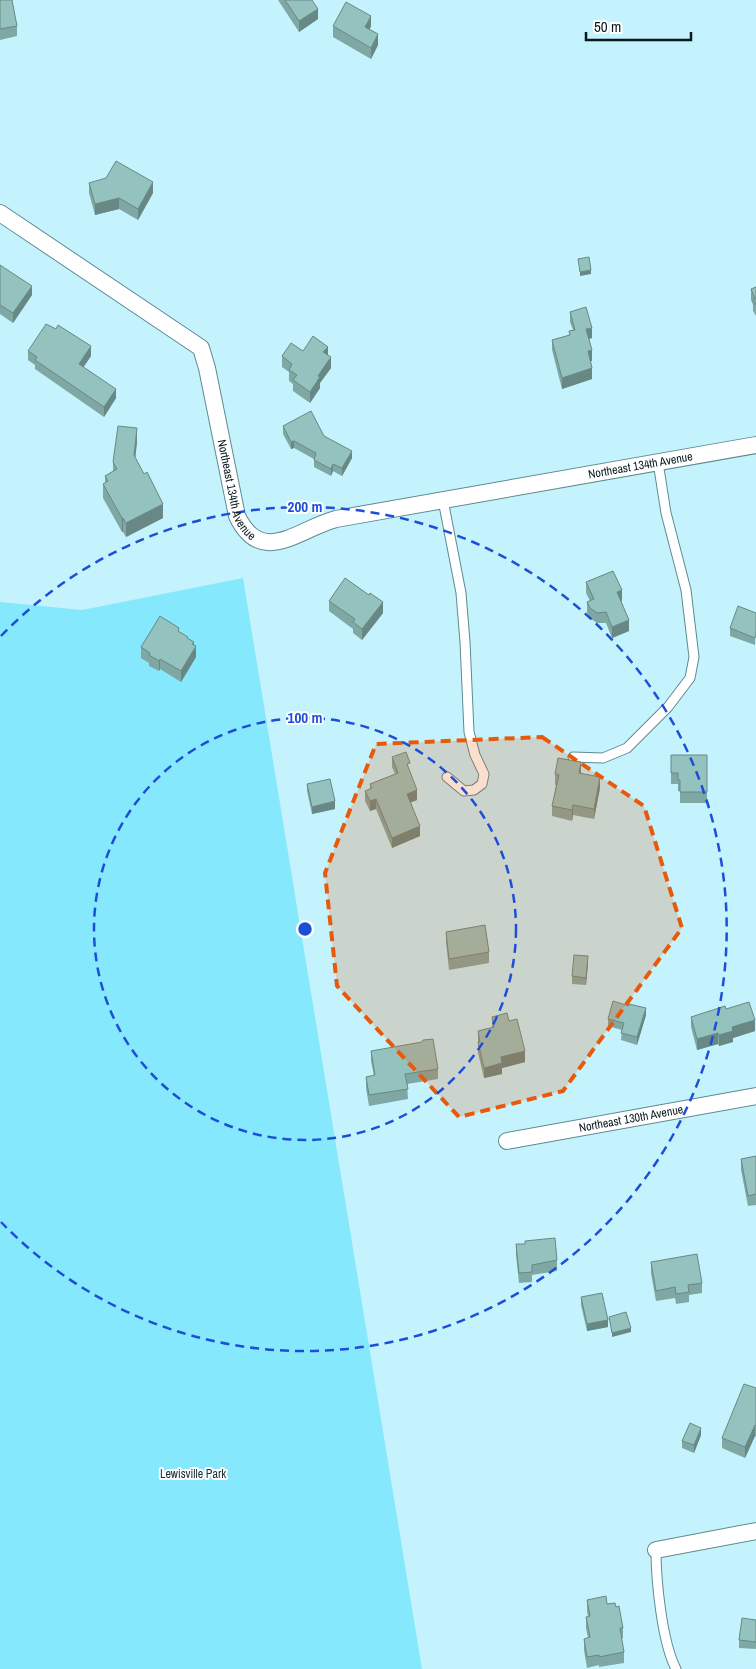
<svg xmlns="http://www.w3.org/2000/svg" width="756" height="1669" font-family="'Archivo Narrow',sans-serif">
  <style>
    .green { fill: #85e8fc }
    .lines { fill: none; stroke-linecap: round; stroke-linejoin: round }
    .service-casing { stroke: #5f8a93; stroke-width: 11 }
    .minor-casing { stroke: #5f8a93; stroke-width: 18 }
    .service { stroke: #fff; stroke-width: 9 }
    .minor { stroke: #fff; stroke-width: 16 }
    .wall { fill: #7fa7a3 }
    .shaded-wall { fill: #688885 }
    .building { fill: #94c2be; stroke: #688885 }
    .marked { fill: #e8590c; fill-opacity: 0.2; stroke: #e8590c; stroke-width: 4; stroke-dasharray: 10 6; stroke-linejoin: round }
    .ring { fill: none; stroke: #1d4ed8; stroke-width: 2.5; stroke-dasharray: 9 6 }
    .labels { text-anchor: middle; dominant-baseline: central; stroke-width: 4; stroke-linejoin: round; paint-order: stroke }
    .street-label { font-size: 12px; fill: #07181c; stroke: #fff }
    .park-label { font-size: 12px; fill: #172f34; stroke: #fff }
    .centre { fill: #1d4ed8; stroke: #fff; stroke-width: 2.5 }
    .ring-label { font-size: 15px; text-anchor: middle; font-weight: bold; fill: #1d4ed8; stroke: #fff; stroke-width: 4; stroke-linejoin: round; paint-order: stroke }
  </style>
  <rect width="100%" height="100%" fill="#c5f3fd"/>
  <polygon class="green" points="243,578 422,1669 0,1669 0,602 82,610"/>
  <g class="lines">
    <defs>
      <g id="service">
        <polyline points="443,500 461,593 465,642 469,732 475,755 484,774 482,784 474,790 464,791 447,777"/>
        <polyline points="573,757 603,758 627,748 668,707 690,678 694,657 686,590 666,513 658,462"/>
        <path d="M 656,1550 C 656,1581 662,1642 676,1669"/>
      </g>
      <g id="minor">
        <path id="s1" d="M 0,213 L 201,348 L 207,368 L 237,516 C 262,568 300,528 336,519 L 756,445"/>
        <path id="s2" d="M 507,1141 L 756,1096"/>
        <polyline points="656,1550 756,1531"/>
      </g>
    </defs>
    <use href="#service" class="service-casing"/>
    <use href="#minor" class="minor-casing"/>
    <use href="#service" class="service"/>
    <use href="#minor" class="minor"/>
  </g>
  <g class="wall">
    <polygon points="0,0 17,26 17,36 0,40"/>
    <polygon points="278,0 312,0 318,19 299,32"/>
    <polygon points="333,26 371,26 370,29 378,45 371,59 333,37"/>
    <polygon points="89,183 153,193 138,220 119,209 95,215 89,193"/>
    <polygon points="0,265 32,295 13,323 0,314"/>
    <polygon points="756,287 756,316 753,311 753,305 751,300 751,289"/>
    <polygon points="570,312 592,338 589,339 592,361 591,361 592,379 562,389 552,350 552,340 569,335 569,331 573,330 570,322"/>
    <polygon points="28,351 91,356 83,367 116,398 104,417 35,369 35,365 28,360"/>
    <polygon points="303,351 328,355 331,368 320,383 320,388 310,403 293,391 293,384 289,381 289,372 282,367 282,356"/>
    <polygon points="283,426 324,436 352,458 342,476 333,471 331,476 314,467 314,459 294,448 291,449 283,434"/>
    <polygon points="137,442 135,458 163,518 126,537 123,532 122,532 103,498 103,484 105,483 105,476 113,471 113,462"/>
    <polygon points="586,582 622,601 621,601 629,631 612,638 606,623 597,623 590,618 587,613 587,602 590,601 586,593"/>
    <polygon points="329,601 383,613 362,640 353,633 353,629 329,611"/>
    <polygon points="756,613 755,645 730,636 730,628"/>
    <polygon points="179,632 188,639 194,645 196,657 181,682 160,669 159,671 149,666 149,663 141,658 141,647"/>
    <polygon points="671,755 707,755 707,803 680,803 680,791 678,791 678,784 671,784"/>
    <polygon points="392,757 410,771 417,800 411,802 420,836 392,848 376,809 370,811 365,801 365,791 370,789 370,784 395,774 392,767"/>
    <polygon points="581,773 600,788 594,819 573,815 572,821 552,816 552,806 556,785 555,785 555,774"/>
    <polygon points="307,784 335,809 312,814 307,791"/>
    <polygon points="446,932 489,952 489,963 449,970 446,942"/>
    <polygon points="588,963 586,985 572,984 572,976"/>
    <polygon points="726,1009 755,1031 733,1038 733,1042 719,1046 718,1044 697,1050 691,1027 691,1017"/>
    <polygon points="646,1015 637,1045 621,1040 622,1030 608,1026 608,1019"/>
    <polygon points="492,1017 509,1021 525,1062 502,1068 502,1074 484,1078 478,1053 478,1031 492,1028"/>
    <polygon points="371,1051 438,1069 438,1079 407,1084 408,1099 369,1106 366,1088 366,1077 374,1076 371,1061"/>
    <polygon points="756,1156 756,1205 748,1206 741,1170 741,1159"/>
    <polygon points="516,1244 557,1260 557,1271 532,1275 532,1282 519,1283 516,1255"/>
    <polygon points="651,1262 702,1283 702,1293 689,1295 689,1302 676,1304 675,1298 656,1301 651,1273"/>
    <polygon points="581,1297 608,1327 587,1331 581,1305"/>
    <polygon points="756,1388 756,1437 755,1436 745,1458 722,1448 722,1438"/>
    <polygon points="701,1435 694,1453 682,1448 682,1441"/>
    <polygon points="587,1600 616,1607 623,1628 623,1638 621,1639 624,1652 624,1663 599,1667 599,1665 587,1668 584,1650 584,1639 588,1638 586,1628 586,1617 588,1617 587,1611"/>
    <polygon points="756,1620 756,1649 739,1648 739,1640"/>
  </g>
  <g class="shaded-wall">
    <polygon points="318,9 318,19 299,32 299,21"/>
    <polygon points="371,16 371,26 365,37 365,27"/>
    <polygon points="378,34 378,45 371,59 371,48"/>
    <polygon points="153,182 153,193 138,220 138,209"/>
    <polygon points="119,198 119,209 95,215 95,204"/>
    <polygon points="591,270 591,274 580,276 580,272"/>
    <polygon points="32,286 32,295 13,323 13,313"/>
    <polygon points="592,328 592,338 586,340 586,329"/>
    <polygon points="91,346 91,356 79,374 79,364"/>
    <polygon points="328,347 328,358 323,352"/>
    <polygon points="592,350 592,361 588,362 588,351"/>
    <polygon points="331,357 331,368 320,383 320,388 310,403 310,392 318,376"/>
    <polygon points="592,368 592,379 562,389 562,378"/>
    <polygon points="116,389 116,398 104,417 104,407"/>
    <polygon points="137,428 137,442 134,469 134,455"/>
    <polygon points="294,441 294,448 291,449 291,442"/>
    <polygon points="352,451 352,458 342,476 342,468"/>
    <polygon points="333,464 333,471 331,476 331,469"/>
    <polygon points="163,504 163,518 126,537 126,523"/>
    <rect x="122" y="518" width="1" height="14"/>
    <polygon points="622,590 622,601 617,603 617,592"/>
    <polygon points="383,602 383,613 362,640 362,629"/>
    <polygon points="629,620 629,631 612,638 612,627"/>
    <polygon points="194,642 194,651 196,646 196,657 181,682 181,671"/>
    <polygon points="160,659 160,669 159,671 159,661"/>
    <polygon points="581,762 581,773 579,773"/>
    <polygon points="600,777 600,788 594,819 594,809"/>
    <polygon points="417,790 417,800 407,804 407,794"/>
    <polygon points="376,799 376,809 370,811 370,801"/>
    <polygon points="335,801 335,809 312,814 312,807"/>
    <polygon points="573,805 573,815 572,821 572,810"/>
    <polygon points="420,826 420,836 392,848 392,838"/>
    <polygon points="588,956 588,963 586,985 586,978"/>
    <polygon points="646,1008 646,1015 637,1045 637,1037"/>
    <polygon points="755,1020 755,1031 733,1038 733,1042 719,1046 719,1035 732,1027"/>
    <polygon points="718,1033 718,1044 697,1050 697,1039"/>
    <polygon points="525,1051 525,1062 502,1068 502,1074 484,1078 484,1068 501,1057"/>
    <polygon points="608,1320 608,1327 587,1331 587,1324"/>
    <polygon points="631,1328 631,1332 612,1337 612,1333"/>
    <polygon points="755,1425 755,1436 745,1458 745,1447"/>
    <polygon points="701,1428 701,1435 694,1453 694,1445"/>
  </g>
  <g class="building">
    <polygon points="0,0 12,0 17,26 0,29"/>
    <polygon points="285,0 312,0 318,9 299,21"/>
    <polygon points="346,2 371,16 365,27 378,34 371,48 333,26"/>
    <polygon points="116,161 153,182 138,209 119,198 95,204 89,183 106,178"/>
    <polygon points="589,257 591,270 580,272 578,259"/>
    <polygon points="0,265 32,286 13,313 0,305"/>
    <polygon points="756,287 756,305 753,300 755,299 751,289"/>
    <polygon points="586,307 592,328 586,329 592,350 588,351 592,368 562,378 552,340 570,335 569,331 575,330 570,312"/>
    <polygon points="46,324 56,329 58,325 91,346 79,364 116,389 104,407 35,360 37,357 28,351"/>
    <polygon points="313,336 328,347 323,352 331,357 318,376 320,377 310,392 293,380 297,375 289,370 292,364 282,356 291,343 303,351"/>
    <polygon points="311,411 324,436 352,451 342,468 333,464 331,469 314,460 316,453 294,441 291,442 283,426"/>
    <polygon points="118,426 137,428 134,455 144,474 147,472 163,504 126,523 123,518 122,518 103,484 108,481 105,476 117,469 113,462"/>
    <polygon points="613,571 622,590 617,592 629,620 612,627 606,612 597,613 590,608 587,602 594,599 586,582"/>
    <polygon points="345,578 369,595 370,593 383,602 362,629 353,622 355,619 329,601"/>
    <polygon points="738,606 756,613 756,634 755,638 730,628"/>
    <polygon points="160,616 179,628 178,631 188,637 187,638 194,642 192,644 196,646 181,671 160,659 159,661 149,655 150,653 141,647"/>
    <polygon points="406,752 410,763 407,764 417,790 407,794 420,826 392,838 376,799 370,801 365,791 372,788 370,784 398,773 392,757"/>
    <polygon points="671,755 707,755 707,792 680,792 680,780 678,780 678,773 671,773"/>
    <polygon points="558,758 581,762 579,773 600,777 594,809 573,805 572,810 552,806 559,775 555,774"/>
    <polygon points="330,779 335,801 312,807 307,784"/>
    <polygon points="485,925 489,952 449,959 446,932"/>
    <polygon points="574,955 588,956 586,978 572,976"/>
    <polygon points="613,1001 629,1006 629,1004 646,1008 637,1037 621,1033 624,1023 608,1019"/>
    <polygon points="749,1002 755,1020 732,1027 733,1031 719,1035 718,1033 697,1039 691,1017 725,1006 726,1009"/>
    <polygon points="507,1013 509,1021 517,1019 525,1051 501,1057 502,1063 484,1068 478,1042 480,1042 478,1031 494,1027 492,1017"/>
    <polygon points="433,1039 438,1069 405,1074 408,1089 369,1095 366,1077 375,1075 371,1051 422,1042 423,1040"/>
    <polygon points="756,1156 756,1194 748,1196 741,1159"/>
    <polygon points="555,1238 557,1260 532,1265 532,1272 519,1273 516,1244 525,1244 525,1241"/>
    <polygon points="697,1254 702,1283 688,1285 689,1292 676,1294 675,1287 656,1291 651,1262"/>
    <polygon points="602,1293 608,1320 587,1324 581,1297"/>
    <polygon points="626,1312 631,1328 612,1333 609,1317"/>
    <polygon points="744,1384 756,1388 756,1426 755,1425 745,1447 722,1438"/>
    <polygon points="690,1423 701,1428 694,1445 682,1441"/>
    <polygon points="606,1596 607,1604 615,1603 616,1607 619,1606 623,1628 620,1628 624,1652 599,1657 599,1655 587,1657 584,1639 590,1637 586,1617 590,1616 587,1600"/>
    <polygon points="742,1618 756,1620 756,1642 739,1640"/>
  </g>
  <path class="marked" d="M 542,737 L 644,806 L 682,928 L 563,1091 L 459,1117 L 337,986 L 325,873 L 376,744 Z"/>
  <g class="ring">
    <circle cx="305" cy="929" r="211"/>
    <path d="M1 636A422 422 0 1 1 1 1222"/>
  </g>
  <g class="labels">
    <g class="street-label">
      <text stroke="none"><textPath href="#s1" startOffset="838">Northeast 134th Avenue</textPath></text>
      <text stroke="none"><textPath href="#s1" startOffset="389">Northeast 134th Avenue</textPath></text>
      <text stroke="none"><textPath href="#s2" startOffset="126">Northeast 130th Avenue</textPath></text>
    </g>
    <g class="park-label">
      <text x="193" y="1474">Lewisville Park</text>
    </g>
  </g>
  <circle cx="305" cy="929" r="8" class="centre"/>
  <g class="ring-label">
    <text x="305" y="512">200 m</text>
    <text x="305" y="723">100 m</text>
  </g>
  <path d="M586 32v8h105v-8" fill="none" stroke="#07181c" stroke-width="2.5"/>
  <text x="594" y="32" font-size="15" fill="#07181c" stroke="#ffffff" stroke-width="4" paint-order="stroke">50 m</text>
</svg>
